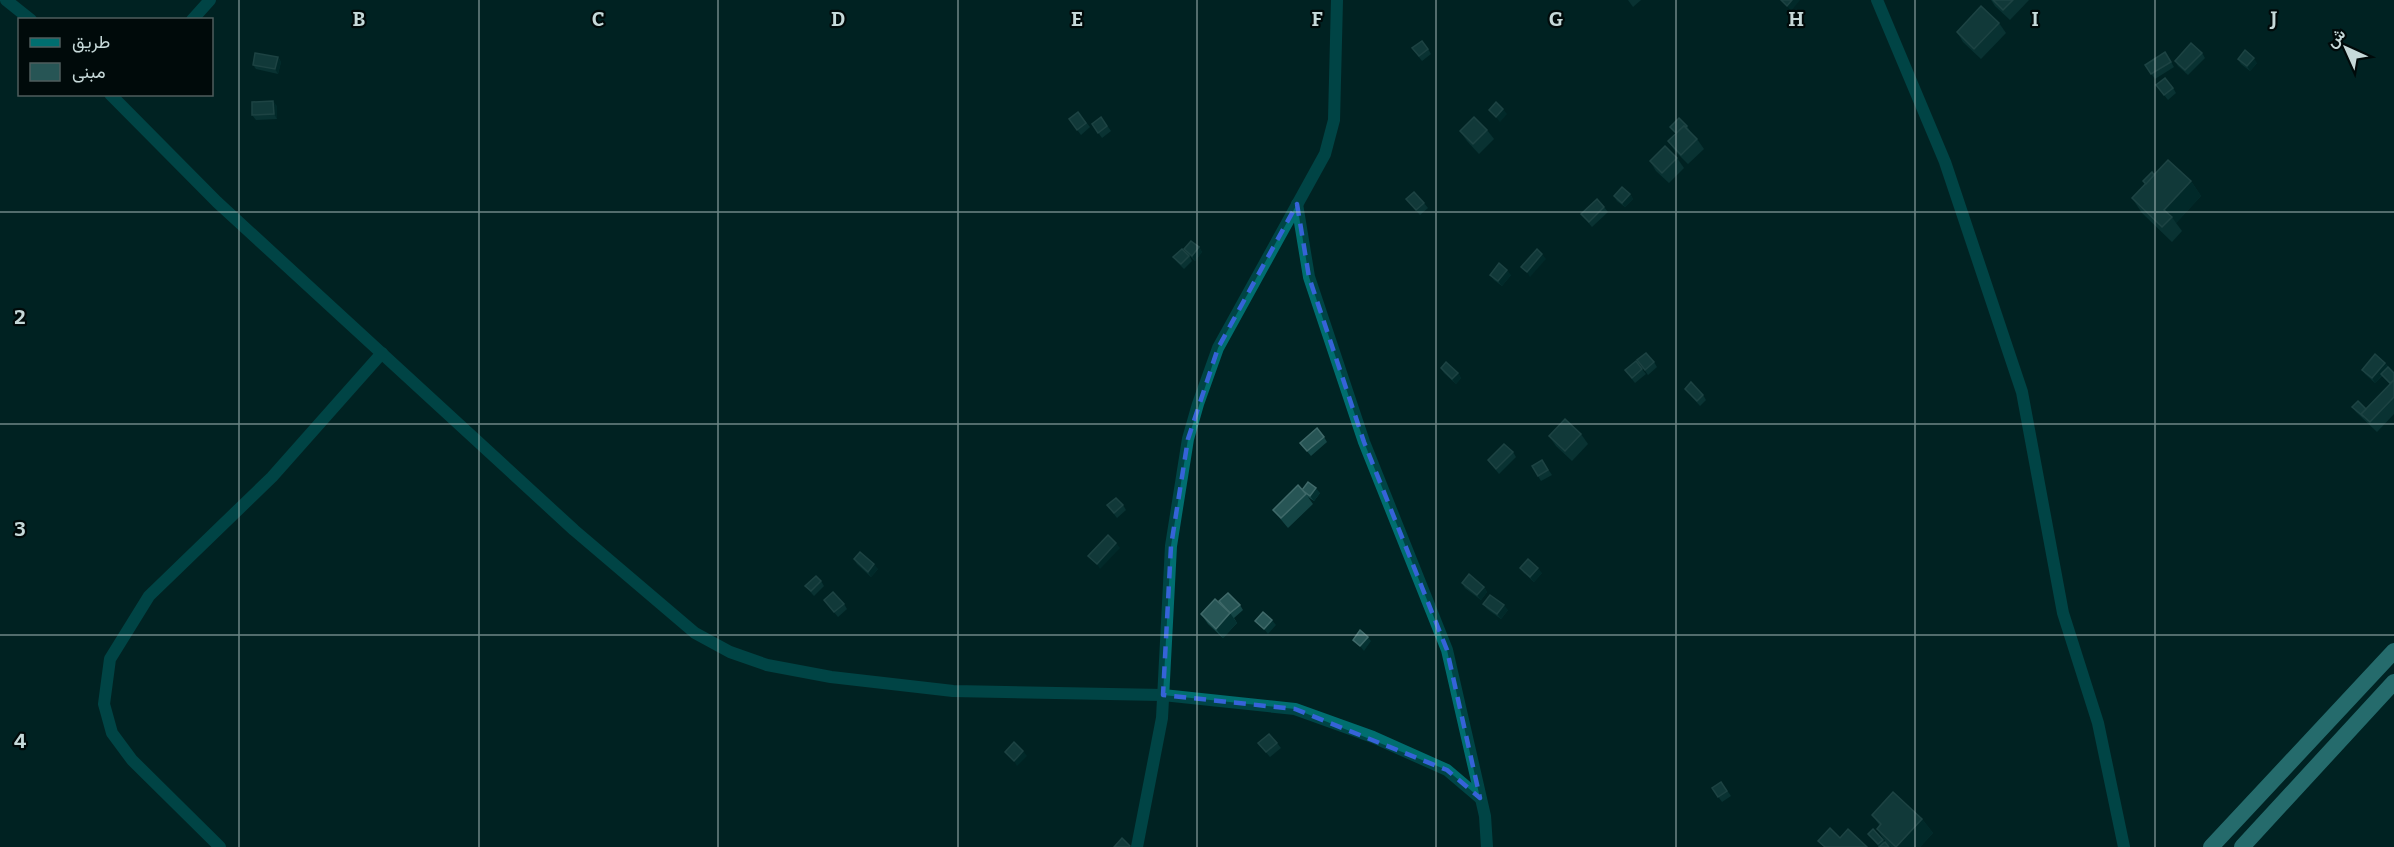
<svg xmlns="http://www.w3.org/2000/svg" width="2394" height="847" font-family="Bitter,Vazirmatn,serif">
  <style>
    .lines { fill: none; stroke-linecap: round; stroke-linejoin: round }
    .minor { stroke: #006e6f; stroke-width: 12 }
    .trunk { stroke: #52c4c6; stroke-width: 16 }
    .wall { fill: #144545 }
    .shaded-wall { fill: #043131 }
    .building { fill: #275555; stroke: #406a6a; stroke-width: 1.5 }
    .marked { fill: none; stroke: #3663d8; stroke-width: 4.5; stroke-dasharray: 12 8; stroke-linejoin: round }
    .grid { fill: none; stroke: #c6d9d9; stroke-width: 1.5; stroke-opacity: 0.55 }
    .grid-label { font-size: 20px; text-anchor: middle; font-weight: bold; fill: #c6d9d9; stroke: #000a0a; stroke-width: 4.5; stroke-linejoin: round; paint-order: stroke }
  </style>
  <rect width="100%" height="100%" fill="#002323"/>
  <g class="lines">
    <g class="minor">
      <polyline points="6,0 31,20"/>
      <polyline points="1877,0 1945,162 2022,392 2063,613 2098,723 2124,847"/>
      <polyline points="192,20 210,0"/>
      <polyline points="110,94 217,202 574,530 695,633 730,652 767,665 831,677 953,691 1163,695 1295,709 1373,737 1447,770 1480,798"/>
      <polyline points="1297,204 1309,277 1364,442 1447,650 1485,816 1487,847"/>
      <polyline points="220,847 132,760 112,733 104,704 110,659 149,596 272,477 382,353"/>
      <polyline points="1137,847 1162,718 1171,546 1188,439 1198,404 1218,348 1325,154 1334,120 1337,0"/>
    </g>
    <g class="trunk">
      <polyline points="2211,847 2394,651"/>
      <polyline points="2242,847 2394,682"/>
    </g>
  </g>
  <g class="wall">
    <polygon points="1628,0 1641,0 1633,7"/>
    <polygon points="1991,0 2029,0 2010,20 1995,6"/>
    <polygon points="1999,23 2006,33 1981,59 1963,42 1957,32"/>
    <polygon points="1412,48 1428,49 1431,54 1422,61"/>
    <polygon points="2165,52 2174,67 2155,79 2145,65"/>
    <polygon points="2202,53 2205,58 2188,75 2178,66 2175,61"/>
    <polygon points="278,57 281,62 278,74 256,69 253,65"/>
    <polygon points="2238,59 2257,63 2250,71 2241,64"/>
    <polygon points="2156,85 2173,88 2176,93 2168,100"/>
    <polygon points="277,106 277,119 256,120 252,115"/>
    <polygon points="1078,112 1090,127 1081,135 1069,119"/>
    <polygon points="1101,117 1111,131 1102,138 1092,124"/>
    <polygon points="1687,126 1690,131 1697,139 1704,149 1688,164 1675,151 1668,141 1676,134 1670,127"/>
    <polygon points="1487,130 1494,139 1479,154 1467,141 1460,131"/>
    <polygon points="1677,158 1684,168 1669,183 1656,171 1650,161"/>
    <polygon points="2154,175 2191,181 2201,196 2176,223 2182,231 2172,242 2142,213 2132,198 2145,185 2143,181"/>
    <polygon points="1630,194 1633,199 1625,207 1617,201 1614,196"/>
    <polygon points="1406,199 1424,203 1428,208 1420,215"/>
    <polygon points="1604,207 1608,212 1592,227 1581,214"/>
    <polygon points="1199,247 1202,252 1195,261 1189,255 1192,261 1184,269 1177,262 1173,257 1187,254 1184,249"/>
    <polygon points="1490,275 1511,275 1502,286 1494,280"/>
    <polygon points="1637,360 1654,362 1657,367 1648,375"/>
    <polygon points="2385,363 2394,373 2394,414 2377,432 2356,412 2352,407 2366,409 2390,384 2382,376 2375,383 2365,374 2362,370"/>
    <polygon points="1441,368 1458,373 1461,378 1456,384 1444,373"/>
    <polygon points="1642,369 1646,374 1635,383 1625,370"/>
    <polygon points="1685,389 1703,395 1706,400 1700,406"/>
    <polygon points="1581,434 1588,444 1572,461 1556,446 1549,436"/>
    <polygon points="1324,437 1327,442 1311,456 1300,443"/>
    <polygon points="1513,452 1516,457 1499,474 1488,460"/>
    <polygon points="1542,460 1552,475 1541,481 1532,466"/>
    <polygon points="1302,490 1320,493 1314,501 1308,497 1313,504 1288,528 1273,510"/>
    <polygon points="1107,505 1123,505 1126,510 1117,518"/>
    <polygon points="854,559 878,569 871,577 857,564"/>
    <polygon points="1520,568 1542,573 1534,582 1524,573"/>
    <polygon points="821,581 824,586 814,596 805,586"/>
    <polygon points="1462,583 1484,587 1487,592 1481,600 1465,588"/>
    <polygon points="824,600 844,604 847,609 838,617"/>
    <polygon points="1483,604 1508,610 1501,619 1487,609"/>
    <polygon points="1240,605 1243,610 1234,618 1237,623 1223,638 1208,624 1201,614 1222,606"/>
    <polygon points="1258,743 1277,743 1281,748 1270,757"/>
    <polygon points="1721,782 1731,796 1722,802 1712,788"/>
    <polygon points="1872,815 1922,819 1933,833 1920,847 1891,847 1887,844 1877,829 1880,826"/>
    <polygon points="1868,834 1883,840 1885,843 1879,847"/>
  </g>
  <g class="shaded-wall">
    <polygon points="1792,0 1800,0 1791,11 1787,6"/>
    <polygon points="278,57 281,62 278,74 275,69"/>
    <polygon points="2254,58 2257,63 2250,71 2247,66"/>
    <polygon points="273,101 277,106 277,119 274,114"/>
    <polygon points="1503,109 1507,114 1500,122 1496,117"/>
    <polygon points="2191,181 2201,196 2176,223 2172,217 2164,210"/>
    <polygon points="1630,194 1633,199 1625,207 1622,203"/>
    <polygon points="1199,247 1202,252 1195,261 1192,256"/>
    <polygon points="1542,254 1546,259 1530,277 1527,272"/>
    <polygon points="1507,270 1511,275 1502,286 1498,281"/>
    <polygon points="2385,363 2388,368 2375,383 2372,378"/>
    <polygon points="1458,373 1461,378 1456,384 1452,379"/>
    <polygon points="1316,488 1320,493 1314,501 1310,496"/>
    <polygon points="1116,543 1120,548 1100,569 1097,564"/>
    <polygon points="874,564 878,569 871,577 868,572"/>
    <polygon points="1538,568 1542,573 1534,582 1530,577"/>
    <polygon points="1484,587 1487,592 1481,600 1477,595"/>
    <polygon points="1504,605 1508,610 1501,619 1497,614"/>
    <polygon points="1230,613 1237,623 1223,638 1216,629"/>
    <polygon points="1272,620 1276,625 1268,634 1264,629"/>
    <polygon points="1368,637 1371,641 1364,651 1360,646"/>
    <polygon points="1023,751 1027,756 1017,766 1014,761"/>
    <polygon points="1922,819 1933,833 1920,847 1896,847"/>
  </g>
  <g class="building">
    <polygon points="1781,0 1792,0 1787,6"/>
    <polygon points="1993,0 2013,0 2003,10"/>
    <polygon points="1981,6 1999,23 1974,49 1957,32"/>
    <polygon points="1422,41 1428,49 1419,56 1412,48"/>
    <polygon points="2191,43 2202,53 2185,70 2175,61"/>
    <polygon points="2245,50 2254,58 2247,66 2238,59"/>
    <polygon points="2165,52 2171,62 2151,74 2145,65"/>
    <polygon points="255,53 278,57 275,69 253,65"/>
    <polygon points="2165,78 2173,88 2164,95 2156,85"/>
    <polygon points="273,101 274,114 252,115 252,102"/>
    <polygon points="1496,102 1503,109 1496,117 1489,110"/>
    <polygon points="1078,112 1086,123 1077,130 1069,119"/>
    <polygon points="1101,117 1107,126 1098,133 1092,124"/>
    <polygon points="1474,117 1487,130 1473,144 1460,131"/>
    <polygon points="1679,118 1687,126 1686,127 1684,126 1676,133 1670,127"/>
    <polygon points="1684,126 1697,139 1681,155 1668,141"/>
    <polygon points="1665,146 1677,158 1662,173 1650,161"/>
    <polygon points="2168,160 2191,181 2164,210 2172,217 2162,227 2132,198"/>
    <polygon points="2152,172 2154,175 2146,184 2143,181"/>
    <polygon points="1622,187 1630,194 1622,203 1614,196"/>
    <polygon points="1414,192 1424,203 1416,210 1406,199"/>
    <polygon points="1597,199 1604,207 1589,222 1581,214"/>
    <polygon points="1191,241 1199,247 1192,256 1184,249"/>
    <polygon points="1182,249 1189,256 1181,264 1173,257"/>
    <polygon points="1537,249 1542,254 1527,272 1521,267"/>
    <polygon points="1499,263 1507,270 1498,281 1490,275"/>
    <polygon points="1646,353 1654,362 1645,370 1637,360"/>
    <polygon points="2375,354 2385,363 2372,378 2362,370"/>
    <polygon points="1636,361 1642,369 1632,378 1625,370"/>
    <polygon points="1446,362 1458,373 1452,379 1441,368"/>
    <polygon points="2388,367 2394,373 2394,380 2390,383 2381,374"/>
    <polygon points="2394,380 2394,397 2370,422 2361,414"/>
    <polygon points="1691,382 1703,395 1697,401 1685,389"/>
    <polygon points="2358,401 2366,409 2361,414 2364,417 2352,407"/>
    <polygon points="1565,419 1581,434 1565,451 1549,436"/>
    <polygon points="1317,428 1324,437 1307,451 1300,443"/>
    <polygon points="1504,444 1513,452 1496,469 1488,460"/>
    <polygon points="1542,460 1548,470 1538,476 1532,466"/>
    <polygon points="1308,482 1316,488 1310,496 1302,490"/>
    <polygon points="1298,485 1306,494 1281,518 1273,510"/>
    <polygon points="1116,498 1123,505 1114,513 1107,505"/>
    <polygon points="1108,535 1116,543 1097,564 1088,556"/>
    <polygon points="860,552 874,564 868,572 854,559"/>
    <polygon points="1528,559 1538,568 1530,577 1520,568"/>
    <polygon points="1469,574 1484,587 1477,595 1462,583"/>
    <polygon points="816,576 821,581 811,591 805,586"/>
    <polygon points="833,592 844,604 834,612 824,600"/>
    <polygon points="1228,593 1240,605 1230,613 1219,601"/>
    <polygon points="1490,595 1504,605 1497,614 1483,604"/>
    <polygon points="1215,599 1230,613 1216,629 1201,614"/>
    <polygon points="1263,612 1272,620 1264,629 1255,621"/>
    <polygon points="1360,630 1368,637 1360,646 1353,640"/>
    <polygon points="1269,734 1277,743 1266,752 1258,743"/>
    <polygon points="1014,742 1023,751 1014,761 1005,752"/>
    <polygon points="1721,782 1727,791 1718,797 1712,788"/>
    <polygon points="1893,792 1922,819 1896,847 1877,829 1881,824 1872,815"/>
    <polygon points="1830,828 1840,838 1848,829 1867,847 1825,847 1818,841"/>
    <polygon points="1873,829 1883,840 1878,844 1868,834"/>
    <polygon points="1122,838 1130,846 1129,847 1114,847"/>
    <polygon points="1885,842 1889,847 1879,847"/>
  </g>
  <path d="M0 0H2394V847H0ZM 1297,204 L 1309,277 L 1364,442 L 1447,650 L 1480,798 L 1447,770 L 1295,709 L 1163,695 L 1171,546 L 1188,439 L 1218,348 Z" fill="#002323" fill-opacity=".55" fill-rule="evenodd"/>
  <path class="marked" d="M 1297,204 L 1309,277 L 1364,442 L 1447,650 L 1480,798 L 1447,770 L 1295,709 L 1163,695 L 1171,546 L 1188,439 L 1218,348 Z"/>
  <path class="grid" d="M 239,0 L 239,847M 479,0 L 479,847M 718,0 L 718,847M 958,0 L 958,847M 1197,0 L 1197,847M 1436,0 L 1436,847M 1676,0 L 1676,847M 1915,0 L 1915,847M 2155,0 L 2155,847M 0,212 L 2394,212M 0,424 L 2394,424M 0,635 L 2394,635"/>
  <g class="grid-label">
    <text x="359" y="26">B</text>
    <text x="598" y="26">C</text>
    <text x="838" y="26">D</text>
    <text x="1077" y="26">E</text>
    <text x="1317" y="26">F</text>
    <text x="1556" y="26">G</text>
    <text x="1796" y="26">H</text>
    <text x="2035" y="26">I</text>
    <text x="2274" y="26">J</text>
    <text x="20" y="324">2</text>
    <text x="20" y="536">3</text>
    <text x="20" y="748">4</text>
  </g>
  <rect x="18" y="18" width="195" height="78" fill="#000a0a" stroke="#4f5d5d" stroke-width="1.5"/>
  <rect x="30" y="38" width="30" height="9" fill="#006e6f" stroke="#4f5d5d" stroke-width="1.5"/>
  <text x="72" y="48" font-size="18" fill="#c6d9d9">طريق</text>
  <rect x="30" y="63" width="30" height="18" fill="#275555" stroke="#4f5d5d" stroke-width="1.5"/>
  <text x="72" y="78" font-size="18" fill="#c6d9d9">مبنى</text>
  <g transform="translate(2346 48) rotate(315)" stroke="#000a0a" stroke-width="4.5" paint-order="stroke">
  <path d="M0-4.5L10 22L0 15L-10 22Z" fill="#c6d9d9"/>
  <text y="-9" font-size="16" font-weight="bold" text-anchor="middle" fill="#c6d9d9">ش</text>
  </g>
</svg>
